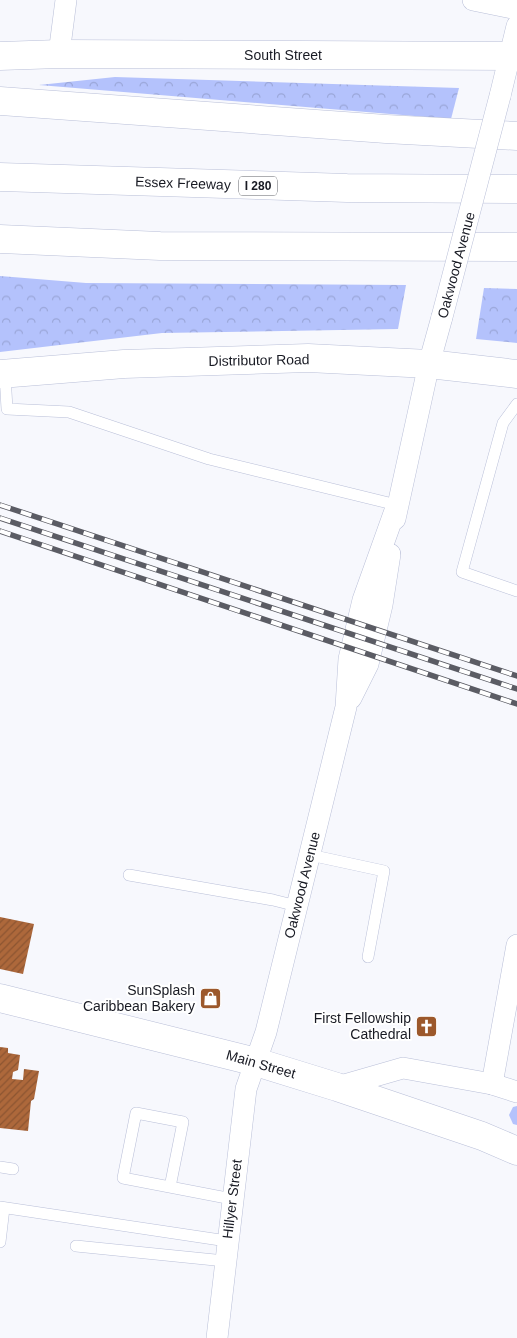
<svg xmlns="http://www.w3.org/2000/svg" width="517" height="1338" font-family="Arial,sans-serif">
  <style>
    .forest { fill: url(#forest-crowns) }
    .park { fill: #b4c2fc }
    .building { fill: url(#building-hatch) }
    .lines { fill: none; stroke-linecap: round; stroke-linejoin: round }
    .service-casing { stroke: #b9bfd8; stroke-width: 12 }
    .minor-casing { stroke: #b9bfd8; stroke-width: 22 }
    .secondary-casing { stroke: #b9bfd8; stroke-width: 29 }
    .primary-casing { stroke: #b9bfd8; stroke-width: 29 }
    .motorway-casing { stroke: #b9bfd8; stroke-width: 29 }
    .service { stroke: #fff; stroke-width: 11 }
    .minor { stroke: #fff; stroke-width: 21 }
    .secondary { stroke: #fff; stroke-width: 28 }
    .primary { stroke: #fff; stroke-width: 28 }
    .motorway { stroke: #fff; stroke-width: 28 }
    .rail-casing { stroke: #5b5c64; stroke-width: 5.5 }
    .rail { stroke: #fff; stroke-width: 4; stroke-dasharray: 11; stroke-linecap: butt }
    .minor-bridge-casing { stroke: #b9bfd8; stroke-width: 22; stroke-linecap: butt }
    .minor-bridge { stroke: #fff; stroke-width: 21 }
    .labels { text-anchor: middle; dominant-baseline: central; stroke-width: 4; stroke-linejoin: round; paint-order: stroke }
    .shield { fill: #fff; stroke: #5d5f65; stroke-width: 1 }
    .shield-label { font-size: 12px; font-weight: bold; fill: #181a23 }
    .street-label { font-size: 14px; fill: #181a23; stroke: #fff }
    .poi-label { font-size: 14px; fill: #181a23; stroke: #fff; text-anchor: end }
  </style>
  <defs>
    <pattern id="forest-crowns" width="20" height="18" patternUnits="userSpaceOnUse" patternTransform="scale(1.25)"><rect width="20" height="18" fill="#b4c2fc"/><path d="M2 6a3 3 0 1 1 6 0M12 15a3 3 0 1 1 6 0" fill="none" stroke="#9aa6d8"/></pattern>
    <pattern id="building-hatch" width="6" height="6" patternUnits="userSpaceOnUse" patternTransform="scale(1.25)"><rect width="6" height="6" fill="#ad683b"/><path d="M-1 1l2-2M0 6l6-6M5 7l2-2" fill="none" stroke="#8c5531"/></pattern>
  </defs>
  <rect width="100%" height="100%" fill="#f7f8fd"/>
  <g class="forest">
    <polygon points="115,77 459,88 451,119 39,85"/>
    <polygon points="0,276 86,283 406,285 398,329 162,333 0,352"/>
    <polygon points="484,288 517,289 517,343 476,339"/>
  </g>
  <polygon class="park" points="517,1106 517,1125 513,1124 509,1115 513,1107"/>
  <g class="building">
    <polygon points="0,917 34,924 23,974 0,969"/>
    <polygon points="0,1047 8,1048 8,1053 20,1055 18,1070 13,1072 12,1079 23,1080 24,1069 39,1071 34,1099 31,1101 28,1131 0,1128"/>
  </g>
  <g class="lines">
    <defs>
      <g id="service">
        <polyline points="5,374 7,409 69,412 209,459 397,505"/>
        <polyline points="517,404 503,423 462,572 517,591"/>
        <polyline points="310,855 384,871 368,957"/>
        <polyline points="129,875 273,900 297,906"/>
        <polyline points="0,1167 13,1169"/>
        <polyline points="170,1187 183,1122 136,1113 123,1178 232,1199"/>
        <polyline points="0,1207 227,1241"/>
        <polyline points="0,1242 4,1208"/>
        <polyline points="76,1246 225,1261"/>
      </g>
      <g id="minor">
        <polyline points="473,0 517,9"/>
        <polyline points="59,54 66,0"/>
        <polyline points="500,96 517,26"/>
        <polyline points="395,519 429,364 442,317"/>
        <polyline points="351,698 368,664 382,605 390,554"/>
        <polyline points="492,1084 517,945"/>
        <polyline points="337,1087 403,1068 492,1084 517,1092"/>
        <polyline points="217,1338 246,1089 266,1032 346,707 349,659 363,600 397,505"/>
      </g>
      <g id="secondary">
        <polyline points="0,56 59,54 517,56"/>
        <polyline points="0,374 124,364 308,358 429,364 517,374"/>
      </g>
      <polyline id="primary" points="0,998 256,1062 337,1087 482,1136 517,1151"/>
      <g id="motorway">
        <polyline points="0,101 386,129 517,136"/>
        <polyline points="0,177 347,188 517,189"/>
        <polyline points="0,239 160,246 517,247"/>
      </g>
    </defs>
    <use href="#service" class="service-casing"/>
    <use href="#minor" class="minor-casing"/>
    <use href="#secondary" class="secondary-casing"/>
    <use href="#primary" class="primary-casing"/>
    <use href="#motorway" class="motorway-casing"/>
    <use href="#service" class="service"/>
    <use href="#minor" class="minor"/>
    <use href="#secondary" class="secondary"/>
    <use href="#primary" class="primary"/>
    <use href="#motorway" class="motorway"/>
    <defs>
      <g id="rail">
        <polyline points="0,505 517,676"/>
        <polyline points="0,518 517,689"/>
        <polyline points="0,531 517,704"/>
      </g>
    </defs>
    <use href="#rail" class="rail-casing"/>
    <use href="#rail" class="rail"/>
    <defs>
      <polyline id="minor-bridge" points="442,317 500,96"/>
    </defs>
    <use href="#minor-bridge" class="minor-bridge-casing"/>
    <use href="#minor-bridge" class="minor-bridge"/>
  </g>
  <defs>
    <symbol id="shop-square" viewBox="-11 -11 22 22"><rect x="-9" y="-9" width="18" height="18" rx="4" fill="#9c582b" stroke="#fff"/><path d="M-5-2.5h2.3a2.7 3.5 0 0 1 5.4 0H5L5.5 6h-11ZM-1.5-2.5h3a1.5 2.3 0 0 0-3 0Z" fill="#fff"/></symbol>
    <symbol id="church-square" viewBox="-11 -11 22 22"><rect x="-9" y="-9" width="18" height="18" rx="4" fill="#9c582b" stroke="#fff"/><path d="M-1.2-6h2.4v3.5h3.3v2.4h-3.3V6h-2.4V-.1h-3.3v-2.4h3.3Z" fill="#fff"/></symbol>
  </defs>
  <g fill-rule="evenodd">
    <use href="#shop-square" x="198" y="986" width="25" height="25"/>
    <use href="#church-square" x="414" y="1014" width="25" height="25"/>
  </g>
  <g class="labels">
    <rect class="shield" x="239" y="176.5" width="38" height="19" rx="4"/>
    <g class="shield-label">
      <text x="258" y="186">I 280</text>
    </g>
    <g class="street-label">
      <text x="283" y="55">South Street</text>
      <text transform="translate(183 183) rotate(2)">Essex Freeway</text>
      <text transform="translate(456 265) rotate(-75)">Oakwood Avenue</text>
      <text transform="translate(259 360) rotate(-1)">Distributor Road</text>
      <text transform="translate(302 885) rotate(-76)">Oakwood Avenue</text>
      <text transform="translate(261 1064) rotate(16)">Main Street</text>
      <text transform="translate(232 1199) rotate(-83)">Hillyer Street</text>
    </g>
    <g class="poi-label">
      <text x="195" y="990">SunSplash<tspan x="195" dy="16">Caribbean Bakery</tspan></text>
      <text x="411" y="1018">First Fellowship<tspan x="411" dy="16">Cathedral</tspan></text>
    </g>
  </g>
</svg>
